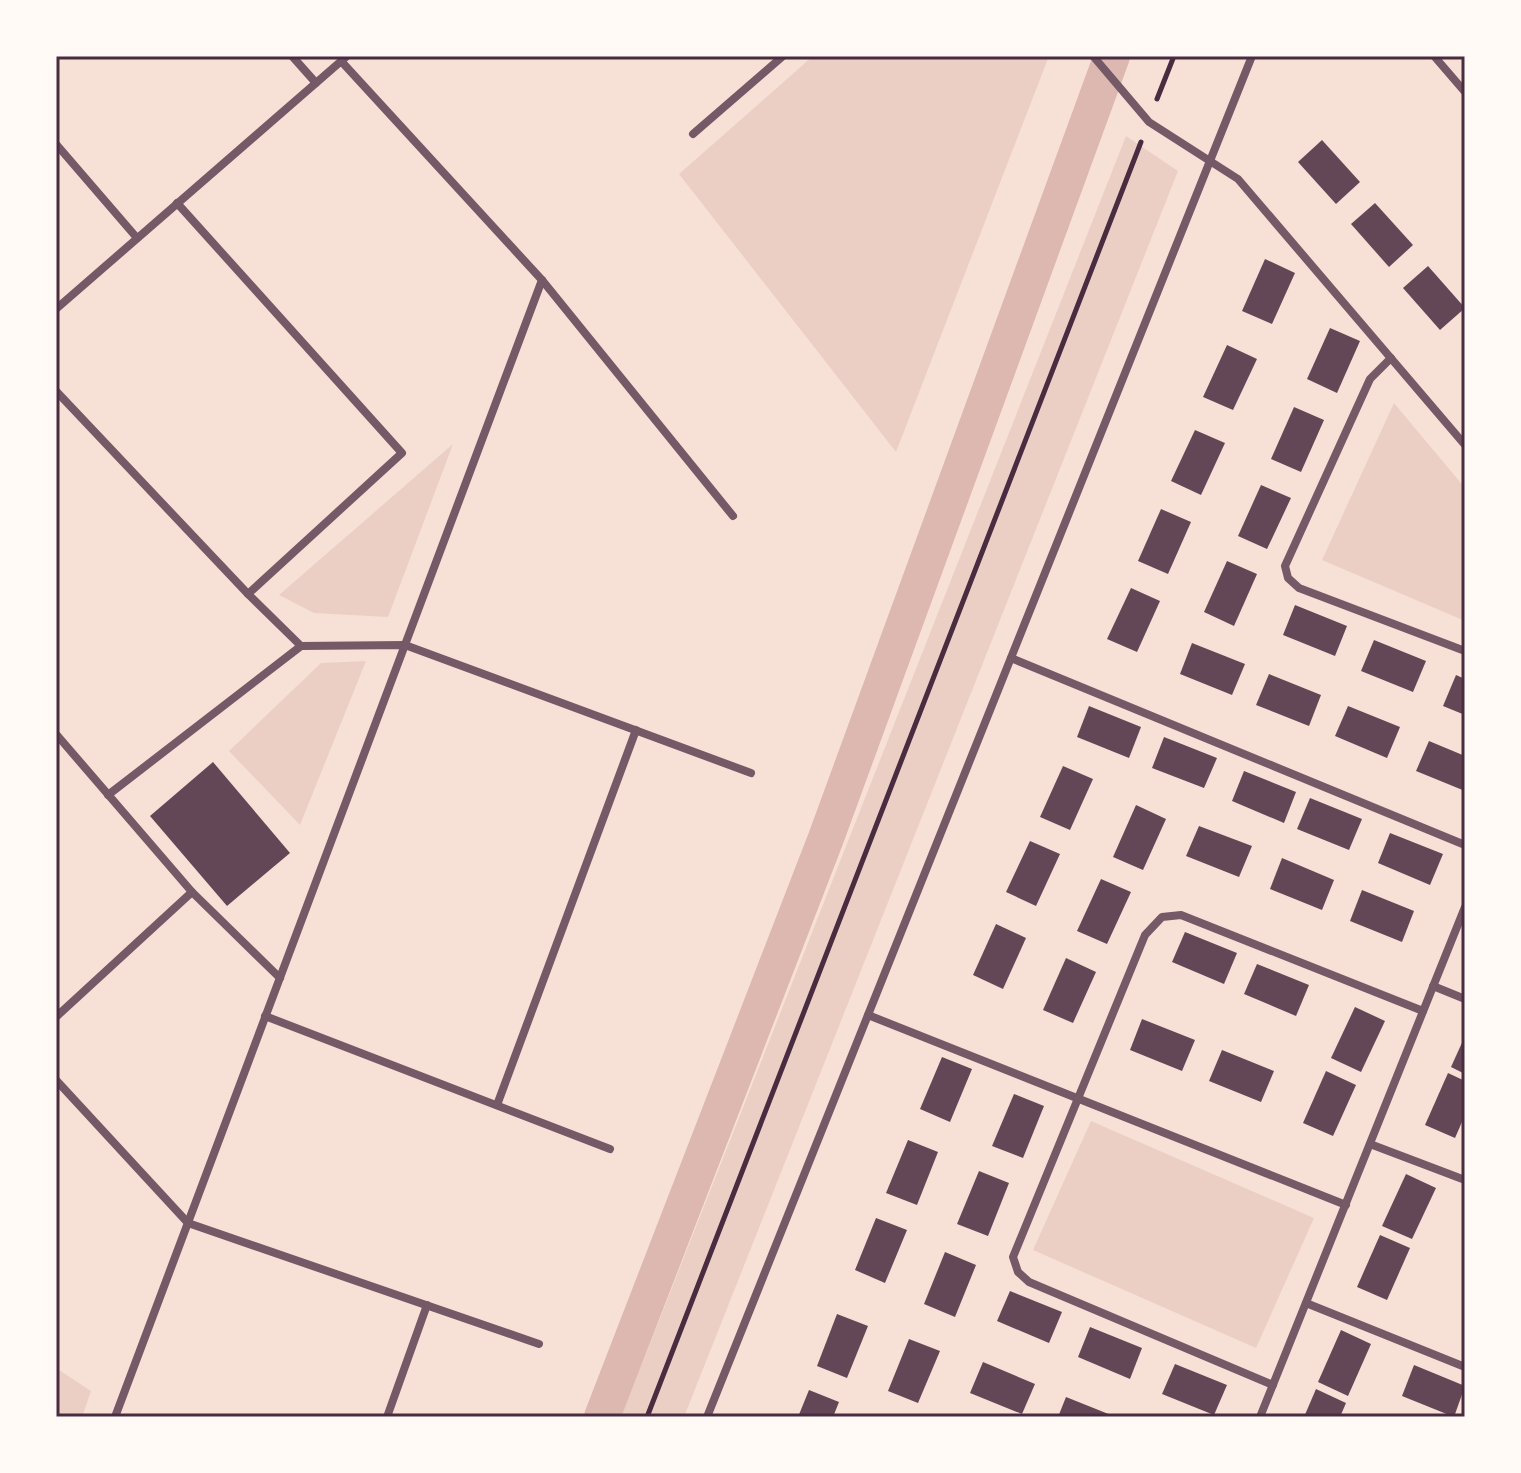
<svg xmlns="http://www.w3.org/2000/svg" width="1521" height="1473" font-family="Cabin,sans-serif">
  <style>
    .green { fill: #ebcfc5 }
    .lines { fill: none; stroke-linecap: round; stroke-linejoin: round }
    .canal { stroke: #dcb8b0; stroke-width: 36 }
    .building { fill: #644757 }
    .path { stroke: #4a2c40; stroke-width: 5 }
    .minor { stroke: #755966; stroke-width: 8 }
    .neatline { fill: none; stroke: #4a2c40; stroke-width: 3 }
  </style>
  <rect width="100%" height="100%" fill="#f7e1d7"/>
  <g class="green">
    <polygon points="813,56 1049,56 896,452 679,174"/>
    <polygon points="1126,136 1178,171 684,1417 621,1417"/>
    <polygon points="1394,403 1465,488 1465,621 1322,560"/>
    <polygon points="453,444 388,617 314,613 279,595"/>
    <polygon points="366,661 300,825 229,751 321,663"/>
    <polygon points="1091,1121 1314,1218 1256,1348 1033,1250"/>
    <polygon points="56,1368 91,1391 82,1417 56,1417"/>
  </g>
  <g class="lines">
    <polyline class="canal" points="602,1417 826,838 1112,56"/>
  </g>
  <g class="building">
    <polygon points="1322,140 1360,182 1336,204 1298,162"/>
    <polygon points="1375,203 1413,245 1389,267 1351,224"/>
    <polygon points="1265,259 1295,273 1272,324 1242,311"/>
    <polygon points="1428,266 1465,308 1440,330 1403,288"/>
    <polygon points="1330,328 1360,341 1337,393 1307,379"/>
    <polygon points="1227,345 1257,359 1233,410 1203,397"/>
    <polygon points="1294,407 1324,420 1301,472 1271,459"/>
    <polygon points="1195,430 1225,443 1201,495 1171,481"/>
    <polygon points="1261,485 1291,498 1267,549 1238,536"/>
    <polygon points="1161,509 1191,522 1168,574 1138,561"/>
    <polygon points="1227,561 1257,574 1234,626 1204,612"/>
    <polygon points="1131,588 1160,601 1137,652 1107,639"/>
    <polygon points="1295,605 1347,626 1335,656 1283,635"/>
    <polygon points="1374,640 1426,661 1413,692 1361,671"/>
    <polygon points="1192,643 1245,664 1232,695 1180,674"/>
    <polygon points="1269,674 1321,695 1309,726 1256,705"/>
    <polygon points="1456,675 1465,679 1465,715 1443,706"/>
    <polygon points="1089,706 1141,727 1129,758 1077,737"/>
    <polygon points="1348,706 1400,727 1387,758 1335,736"/>
    <polygon points="1164,737 1217,758 1204,788 1152,768"/>
    <polygon points="1429,741 1465,756 1465,791 1416,771"/>
    <polygon points="213,762 290,853 227,906 150,816"/>
    <polygon points="1063,766 1093,779 1070,830 1040,817"/>
    <polygon points="1244,771 1296,792 1284,823 1232,801"/>
    <polygon points="1310,798 1362,819 1349,850 1297,829"/>
    <polygon points="1136,805 1166,819 1143,870 1113,857"/>
    <polygon points="1199,826 1252,846 1239,877 1186,856"/>
    <polygon points="1390,833 1443,854 1430,885 1378,863"/>
    <polygon points="1030,841 1060,854 1036,906 1006,892"/>
    <polygon points="1282,858 1334,880 1322,910 1270,889"/>
    <polygon points="1101,879 1131,892 1107,944 1077,931"/>
    <polygon points="1362,890 1414,911 1402,942 1350,921"/>
    <polygon points="996,924 1026,938 1003,989 973,975"/>
    <polygon points="1185,932 1237,953 1224,984 1172,962"/>
    <polygon points="1066,958 1096,972 1073,1023 1043,1010"/>
    <polygon points="1257,964 1309,985 1296,1016 1244,994"/>
    <polygon points="1355,1007 1385,1021 1361,1072 1331,1058"/>
    <polygon points="1142,1019 1195,1040 1182,1071 1130,1050"/>
    <polygon points="1465,1036 1465,1074 1451,1067"/>
    <polygon points="1222,1050 1274,1071 1261,1102 1209,1081"/>
    <polygon points="942,1057 972,1069 950,1122 920,1109"/>
    <polygon points="1326,1071 1356,1085 1333,1136 1303,1123"/>
    <polygon points="1448,1073 1465,1081 1465,1115 1455,1138 1425,1125"/>
    <polygon points="1014,1094 1044,1106 1023,1158 992,1146"/>
    <polygon points="908,1140 938,1152 917,1205 886,1193"/>
    <polygon points="979,1171 1009,1183 988,1236 957,1224"/>
    <polygon points="1406,1174 1436,1188 1412,1239 1382,1226"/>
    <polygon points="876,1218 907,1230 885,1283 855,1270"/>
    <polygon points="1380,1235 1410,1248 1387,1300 1357,1287"/>
    <polygon points="945,1252 976,1265 955,1317 924,1304"/>
    <polygon points="1010,1291 1062,1312 1049,1343 997,1321"/>
    <polygon points="837,1314 868,1326 847,1378 817,1366"/>
    <polygon points="1090,1327 1142,1348 1130,1379 1078,1357"/>
    <polygon points="1341,1330 1371,1344 1348,1396 1318,1382"/>
    <polygon points="909,1339 940,1351 918,1403 888,1391"/>
    <polygon points="983,1362 1035,1384 1022,1414 970,1393"/>
    <polygon points="1175,1364 1227,1385 1214,1415 1162,1394"/>
    <polygon points="1414,1365 1465,1386 1454,1417 1402,1396"/>
    <polygon points="1316,1389 1346,1403 1340,1417 1304,1417"/>
    <polygon points="809,1390 839,1402 833,1417 798,1417"/>
    <polygon points="1066,1397 1116,1417 1058,1417"/>
  </g>
  <g class="lines">
    <g class="path">
      <polyline points="1157,99 1174,56"/>
      <polyline points="647,1417 1141,142"/>
    </g>
    <g class="minor">
      <polyline points="292,56 316,83"/>
      <polyline points="1093,56 1149,122 1238,179 1465,445"/>
      <polyline points="1434,56 1465,92"/>
      <polyline points="341,61 542,280 733,516"/>
      <polyline points="693,134 783,56"/>
      <polyline points="56,144 137,238"/>
      <polyline points="177,203 402,453 248,594"/>
      <polyline points="56,309 347,56"/>
      <polyline points="1391,358 1370,379 1285,566 1288,578 1299,588 1465,651"/>
      <polyline points="56,391 248,594 301,646"/>
      <polyline points="1011,658 1465,845"/>
      <polyline points="56,734 192,892 280,978"/>
      <polyline points="108,795 301,646 405,645 751,773"/>
      <polyline points="1433,986 1465,999"/>
      <polyline points="868,1015 1346,1205"/>
      <polyline points="265,1016 610,1149"/>
      <polyline points="56,1017 192,892"/>
      <polyline points="56,1080 188,1223 539,1344"/>
      <polyline points="497,1105 636,730"/>
      <polyline points="1370,1144 1465,1180"/>
      <polyline points="1306,1303 1465,1367"/>
      <polyline points="1273,1385 1029,1282 1018,1272 1013,1257 1145,935 1162,917 1181,915 1423,1011"/>
      <polyline points="115,1417 542,280"/>
      <polyline points="387,1417 427,1305"/>
      <polyline points="707,1417 1252,56"/>
      <polyline points="1260,1417 1465,907"/>
    </g>
  </g>
  <rect width="1521" height="1473" fill="none" stroke="#fffaf5" stroke-width="116"/>
  <rect x="58" y="58" width="1405" height="1357" class="neatline"/>
</svg>
